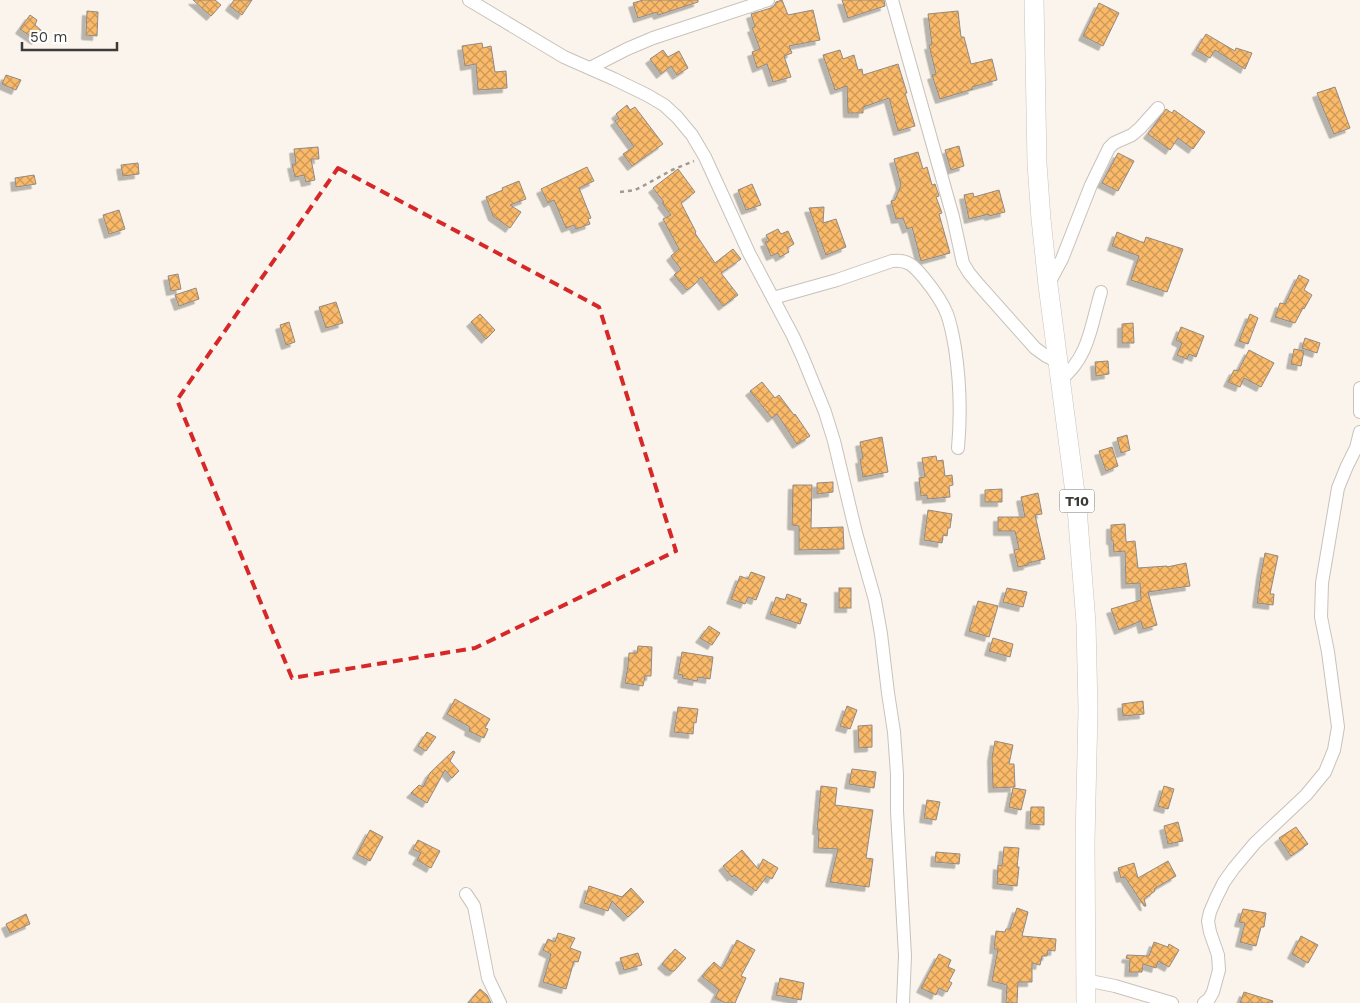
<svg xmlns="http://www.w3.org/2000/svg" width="1360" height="1003" font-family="'Work Sans',sans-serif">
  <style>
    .building { fill: url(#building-cross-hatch); stroke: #918a84; filter: url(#shadow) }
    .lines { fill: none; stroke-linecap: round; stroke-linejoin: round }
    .minor-casing { stroke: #c8c2bb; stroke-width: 14 }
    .highway-casing { stroke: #c8c2bb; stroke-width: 20 }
    .path { stroke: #9e9a94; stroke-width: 2.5; stroke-dasharray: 4 4; stroke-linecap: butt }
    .minor { stroke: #fff; stroke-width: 12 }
    .highway { stroke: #fff; stroke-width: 19 }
    .marked { fill: none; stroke: #d62828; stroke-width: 4; stroke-dasharray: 10 6; stroke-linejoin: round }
    .labels { text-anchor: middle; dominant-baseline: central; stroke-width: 4; stroke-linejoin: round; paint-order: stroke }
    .shield { fill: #fff; stroke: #777674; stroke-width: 1 }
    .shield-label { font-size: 14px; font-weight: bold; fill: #3d3b38 }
  </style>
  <defs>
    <pattern id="building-cross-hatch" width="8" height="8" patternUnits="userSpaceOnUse" patternTransform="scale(1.25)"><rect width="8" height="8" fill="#faba6a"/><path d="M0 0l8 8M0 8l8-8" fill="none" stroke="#cc9858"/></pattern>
    <filter id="shadow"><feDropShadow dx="-4.5" dy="4.5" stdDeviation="0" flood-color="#0004"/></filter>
  </defs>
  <rect width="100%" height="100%" fill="#faf4ec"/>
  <g class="building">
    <polygon points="193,0 215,0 221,5 211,16"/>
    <polygon points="234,0 252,0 242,15 230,6"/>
    <polygon points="643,0 698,0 698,2 658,15 657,12 638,18 633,3"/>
    <polygon points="782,0 788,15 813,10 820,40 789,46 792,53 784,56 791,77 773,82 767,64 757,68 752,52 760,49 752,28 755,27 751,14 771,8 774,6 776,2"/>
    <polygon points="842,0 884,0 885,6 848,18"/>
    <polygon points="1099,3 1119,13 1103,46 1083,36"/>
    <polygon points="87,11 98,12 97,36 86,35"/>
    <polygon points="958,11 961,37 964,37 971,64 992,59 997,80 972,87 973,89 940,99 932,75 936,74 929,45 932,45 928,14"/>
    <polygon points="30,15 37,20 35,25 42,31 36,40 20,29"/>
    <polygon points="1206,34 1235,51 1236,48 1252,53 1245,69 1215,50 1210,58 1196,50"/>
    <polygon points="482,43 483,48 491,46 495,72 506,71 507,88 478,90 476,64 465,66 462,46"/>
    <polygon points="663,50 668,57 679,51 688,68 677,75 671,66 661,74 650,59"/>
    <polygon points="840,50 843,59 854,55 858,70 862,69 863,75 898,64 907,93 905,93 915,126 898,131 889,98 863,107 863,113 848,113 847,86 835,90 823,55"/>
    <polygon points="6,75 21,80 16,90 2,84"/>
    <polygon points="1335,87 1350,128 1334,134 1322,106 1317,93"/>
    <polygon points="627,105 630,110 635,107 663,144 632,166 623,154 634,147 615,121 619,118 616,114"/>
    <polygon points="1166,109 1172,113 1174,110 1205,132 1193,149 1178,138 1170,150 1148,134"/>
    <polygon points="959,146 964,166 951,170 945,150"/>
    <polygon points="318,147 319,159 311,159 315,180 306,182 304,175 295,177 292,164 296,164 294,149"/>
    <polygon points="918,152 923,169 927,167 932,185 935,184 939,196 936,197 942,213 939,214 950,253 921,261 912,227 907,229 903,218 896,219 891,201 895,200 901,185 894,159"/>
    <polygon points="1118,153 1134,161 1118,191 1102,183"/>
    <polygon points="138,163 139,174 123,176 121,165"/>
    <polygon points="587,167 594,181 579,188 591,218 588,219 590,224 576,229 574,225 566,228 554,200 548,203 541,189"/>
    <polygon points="678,169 695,192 681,203 696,232 695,233 715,263 733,249 741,259 721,273 738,295 723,306 701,277 695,284 687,290 674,275 681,269 671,256 679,249 663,219 671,215 662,203 664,202 653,188"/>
    <polygon points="34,175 36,184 16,187 15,178"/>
    <polygon points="519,181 526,199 510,205 521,212 510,228 493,216 486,197 503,190 502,188"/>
    <polygon points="752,184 761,205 746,210 738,190"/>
    <polygon points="999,190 1005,212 989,216 989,214 969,219 964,195 973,193 974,197"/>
    <polygon points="824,207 823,223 836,219 846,247 826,255 809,208"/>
    <polygon points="119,210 125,229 109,234 103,215"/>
    <polygon points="778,229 781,234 788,231 794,244 787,248 789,252 780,257 778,253 771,256 765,242 769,241 766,235"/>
    <polygon points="1117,232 1144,243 1146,237 1183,249 1167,292 1131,280 1139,256 1112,246"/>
    <polygon points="178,274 181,289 171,291 168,276"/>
    <polygon points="1299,275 1309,280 1304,290 1312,295 1304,309 1303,308 1295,323 1275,317 1280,303 1285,304"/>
    <polygon points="196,288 199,299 179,306 175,295"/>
    <polygon points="336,302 343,323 326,328 319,307"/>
    <polygon points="480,314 495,330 486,339 471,322"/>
    <polygon points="1250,314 1258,318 1248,344 1239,341"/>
    <polygon points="289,322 295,342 286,345 280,325"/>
    <polygon points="1133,323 1134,343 1122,343 1122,324"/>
    <polygon points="1181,327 1204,336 1196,357 1189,354 1187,359 1177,355 1182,343 1176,340"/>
    <polygon points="1305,338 1320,343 1317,353 1302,348"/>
    <polygon points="1294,349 1304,351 1301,366 1291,364"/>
    <polygon points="1249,350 1274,363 1261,387 1244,378 1240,387 1228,382 1234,370 1238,371"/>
    <polygon points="1108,361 1109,374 1096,376 1095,362"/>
    <polygon points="762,382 775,398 779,395 794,415 795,414 810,436 797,444 777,414 772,418 750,391"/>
    <polygon points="1127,435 1130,450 1121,453 1117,438"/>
    <polygon points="882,437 888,472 863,477 860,459 863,459 860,442"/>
    <polygon points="1112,447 1118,466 1106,471 1099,451"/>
    <polygon points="936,456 937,461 943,460 945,476 952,475 953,485 949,486 950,497 927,499 927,495 921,496 919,478 925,477 922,458"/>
    <polygon points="833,482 833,492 817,494 817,483"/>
    <polygon points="793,485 812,485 811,528 843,527 844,549 799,550 799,526 792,525"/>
    <polygon points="1002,489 1002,502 985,502 985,490"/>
    <polygon points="1038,493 1042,514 1035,515 1045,559 1028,563 1028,565 1018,567 1014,550 1019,549 1015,531 998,531 998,517 1025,517 1021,497"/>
    <polygon points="928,510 952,514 950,528 948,528 947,536 943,535 942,543 924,540"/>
    <polygon points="1125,524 1126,542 1135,541 1138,568 1167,566 1167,567 1186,563 1190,586 1148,592 1157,625 1143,629 1141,621 1119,630 1111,609 1141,600 1140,583 1126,584 1125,551 1114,552 1113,540 1111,540 1111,525"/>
    <polygon points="1265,553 1278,556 1270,594 1274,594 1273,605 1257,603 1261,574"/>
    <polygon points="751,572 765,577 756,600 748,597 745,604 731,599 740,576 748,579"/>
    <rect x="839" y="588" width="12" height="20"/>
    <polygon points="1007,588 1027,592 1023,607 1003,602"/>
    <polygon points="787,594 801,599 800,602 807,604 800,624 770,614 776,597 785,600"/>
    <polygon points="978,601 998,606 989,637 969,631"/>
    <polygon points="709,626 720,633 712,645 700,638"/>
    <polygon points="993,638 1013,644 1010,657 989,651"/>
    <polygon points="638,646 652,647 651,676 645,676 643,686 625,683 628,666 629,653 637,653"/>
    <polygon points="682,652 713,657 710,679 698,677 697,681 682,678 683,675 678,674"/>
    <polygon points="455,699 490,719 485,728 488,729 484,738 469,731 470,727 447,714"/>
    <polygon points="1143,701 1144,714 1123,716 1122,704"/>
    <polygon points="847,706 857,710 850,729 840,726"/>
    <polygon points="678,707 698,709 696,723 694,722 693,734 674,732"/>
    <polygon points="872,725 872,747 859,748 858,726"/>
    <polygon points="427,732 436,737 426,751 418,746"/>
    <polygon points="995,741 1013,745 1009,764 1014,764 1015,787 993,788 992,757"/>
    <polygon points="453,751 455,752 450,761 459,771 452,778 445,770 427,803 411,793 419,785 423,787 430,773"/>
    <polygon points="852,769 876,772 874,788 849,784"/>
    <polygon points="821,786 837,788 835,805 873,810 866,858 873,859 869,887 830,882 838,849 818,848 819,830 817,830"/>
    <polygon points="1164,786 1174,789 1168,809 1158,806"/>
    <polygon points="1013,788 1026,790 1021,810 1009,807"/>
    <polygon points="927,800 940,802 936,820 924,818"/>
    <polygon points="1031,807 1044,807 1044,825 1030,824"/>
    <polygon points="1178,822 1183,841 1168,844 1164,826"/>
    <polygon points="1296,827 1308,844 1291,856 1279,838"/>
    <polygon points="370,830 383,837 370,861 357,854"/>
    <polygon points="418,840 440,851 431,868 417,860 421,853 413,849"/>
    <polygon points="1004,847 1019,848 1017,867 1019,867 1017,886 997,884 998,865 1002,866"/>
    <polygon points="742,850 758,869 763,859 778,868 772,879 767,876 756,891 734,875 732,877 723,866"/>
    <polygon points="936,852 960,854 959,864 935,862"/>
    <polygon points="1168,861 1176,876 1154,889 1155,891 1144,899 1146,906 1144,906 1125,877 1121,878 1118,868 1134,863 1138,878"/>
    <polygon points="589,886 622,897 631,888 644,902 628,917 612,901 608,911 584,903"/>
    <polygon points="1017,908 1028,912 1022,936 1056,939 1055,951 1048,950 1047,956 1042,956 1040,965 1032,963 1032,982 1018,982 1017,1003 1006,1003 1007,985 992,981 998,949 994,949 996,931 1005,932 1006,929 1010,929"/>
    <polygon points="1243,909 1266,913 1264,927 1261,927 1256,946 1240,942 1245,923 1239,922"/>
    <polygon points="26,914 30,924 10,933 6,924"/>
    <polygon points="558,933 575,938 570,948 581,952 578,962 574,961 566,989 543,982 551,954 543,950 548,939 555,942"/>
    <polygon points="1301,936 1318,945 1308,963 1292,954"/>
    <polygon points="737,940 755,950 741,976 746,978 735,1003 726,1003 715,998 719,990 702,976 714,962 722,969"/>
    <polygon points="1154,942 1168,947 1169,944 1179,950 1169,967 1158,961 1156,968 1143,964 1142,972 1129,972 1130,959 1126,958 1127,955 1149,956"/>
    <polygon points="675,949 686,958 674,971 670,971 662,964"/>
    <polygon points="638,953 642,965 624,970 620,958"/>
    <polygon points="939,954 951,960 948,967 955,970 949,981 952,983 947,992 939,988 936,995 921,988"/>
    <polygon points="780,978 804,983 801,1000 776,995"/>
    <polygon points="480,989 487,995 491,1003 468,1003"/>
    <polygon points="1244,992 1273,1001 1272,1003 1240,1003"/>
  </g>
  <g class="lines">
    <defs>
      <g id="minor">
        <polyline points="469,0 564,57 614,79 647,95 664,105 677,117 692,135 705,157 749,253 793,336 803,358 825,412 834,441 856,533 875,600 881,634 888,693 894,732 897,774 897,811 905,956 903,1003"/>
        <polyline points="892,0 953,217 963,263 969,273 979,285 1035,348 1046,356 1058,362"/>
        <polyline points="590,68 627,49 653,38 768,0"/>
        <polyline points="1048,285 1062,259 1091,185 1109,148 1114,143 1132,135 1140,128 1158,108"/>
        <path d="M 773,298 L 837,280 L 892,261 C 908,259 914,266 924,278 C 933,289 942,301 947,314 C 951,325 953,336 955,348 C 960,381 961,415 958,448"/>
        <path d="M 1060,380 C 1089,358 1091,325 1101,292"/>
        <polyline points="1360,388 1360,412"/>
        <polyline points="466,894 474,906 488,978 500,1003"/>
        <polyline points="1085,980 1115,986 1172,1003"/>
        <polyline points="1204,1003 1209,999 1213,992 1219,970 1218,955 1210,932 1208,921 1210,912 1216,898 1224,882 1234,868 1255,843 1306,795 1325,772 1334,750 1338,727 1328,652 1321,617 1322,583 1338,488 1347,466 1356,448 1360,432"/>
      </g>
      <polyline id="highway" points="1034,0 1037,164 1041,219 1048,285 1077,508 1086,623 1088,710 1085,841 1086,1003"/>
    </defs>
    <use href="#minor" class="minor-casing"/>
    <use href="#highway" class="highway-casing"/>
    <polyline class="path" points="620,192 635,190 643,186 672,170 694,161"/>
    <use href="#minor" class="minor"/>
    <use href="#highway" class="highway"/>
  </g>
  <path class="marked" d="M 338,168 L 599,307 L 676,551 L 475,648 L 292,678 L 177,400 Z"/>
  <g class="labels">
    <rect class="shield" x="1059.5" y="489.5" width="35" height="23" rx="4"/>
    <g class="shield-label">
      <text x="1077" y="501">T10</text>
    </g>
  </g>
  <path d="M22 42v8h95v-8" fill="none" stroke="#3d3b38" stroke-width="2.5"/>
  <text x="30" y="42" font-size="15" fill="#3d3b38" stroke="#ffffff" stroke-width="4" paint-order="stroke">50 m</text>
</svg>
